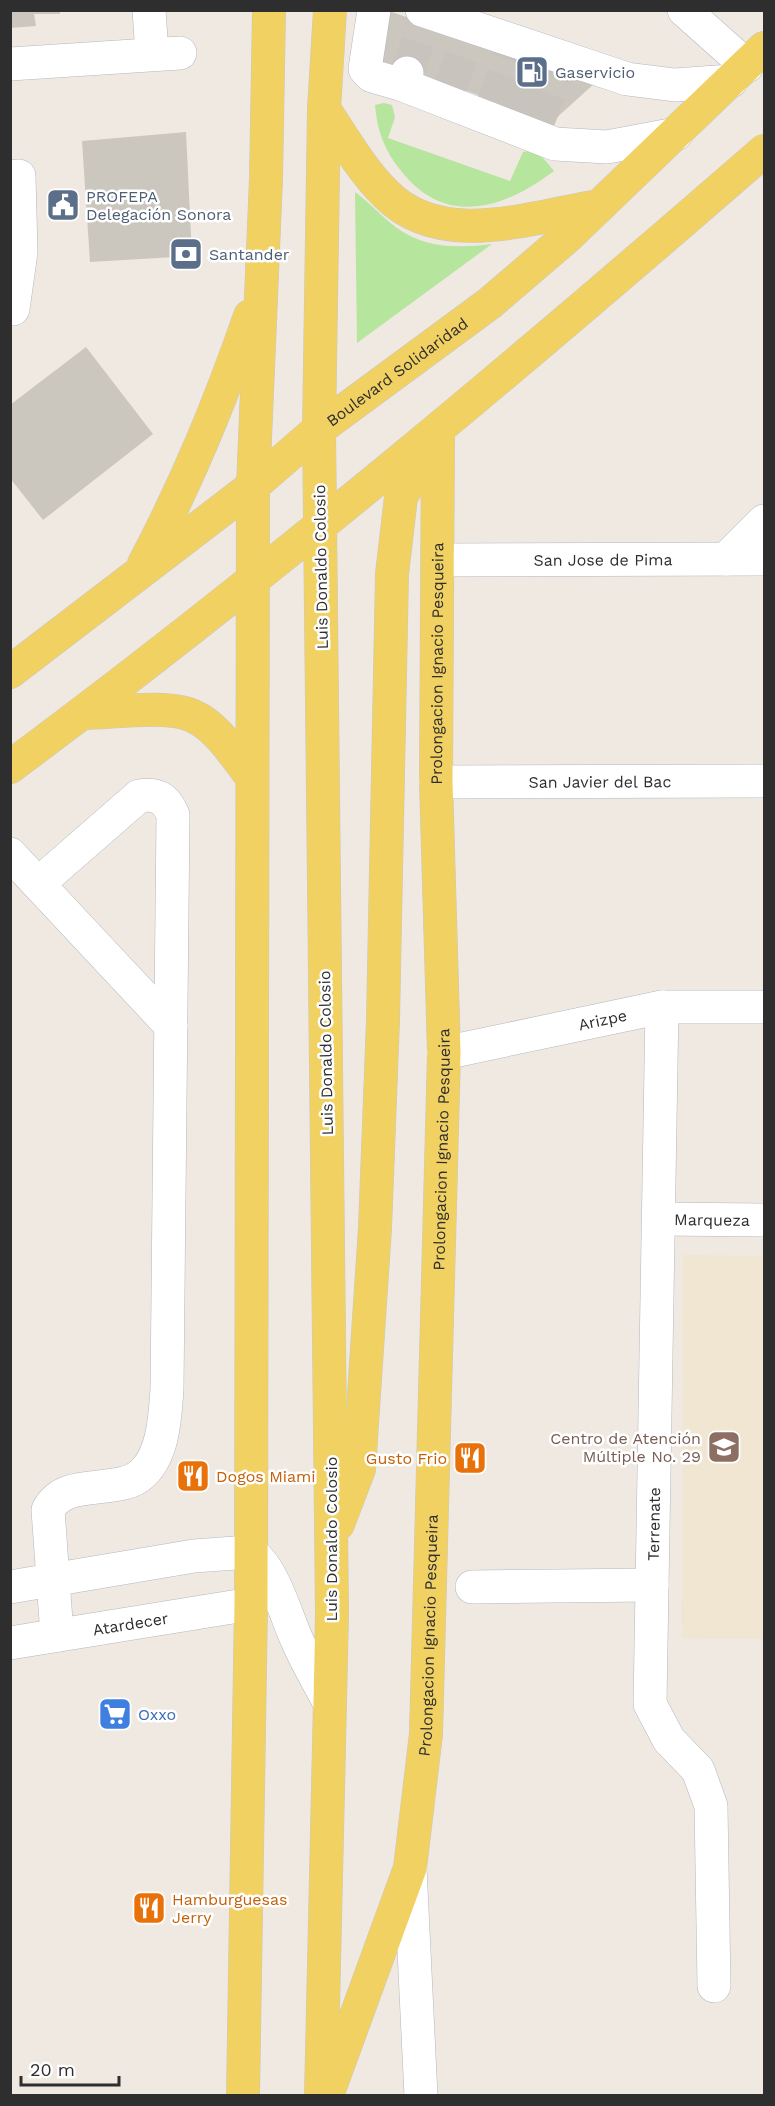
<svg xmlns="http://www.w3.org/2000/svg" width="775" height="2106" font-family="'Work Sans',sans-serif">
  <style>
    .education { fill: #f0e6d1 }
    .green { fill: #b6e59e }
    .building { fill: #cbc7bf }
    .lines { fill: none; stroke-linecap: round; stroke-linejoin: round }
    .minor-tunnel { stroke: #c8c4bd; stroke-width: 33; stroke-dasharray: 33 16; stroke-linecap: butt }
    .minor-casing { stroke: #b4b7c1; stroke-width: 34 }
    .major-casing { stroke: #c9c9c9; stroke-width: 34 }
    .minor { stroke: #fff; stroke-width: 33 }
    .major { stroke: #f2d163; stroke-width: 33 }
    .labels { text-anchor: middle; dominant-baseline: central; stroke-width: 5; stroke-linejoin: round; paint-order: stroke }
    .service-label { font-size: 16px; fill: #4e5e75; stroke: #fff; text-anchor: start }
    .street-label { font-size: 16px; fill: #2e2e2e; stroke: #fff }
    .education-label { font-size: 16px; fill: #785e54; stroke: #fff; text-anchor: end }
    .food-label { font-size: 16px; fill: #c56008; stroke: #fff; text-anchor: start }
    .shop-label { font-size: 16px; fill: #366cbe; stroke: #fff; text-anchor: start }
  </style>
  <rect width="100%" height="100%" fill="#efe9e1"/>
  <polygon class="education" points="683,1255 764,1256 764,1639 682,1638"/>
  <g class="green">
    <path d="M 384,103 L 392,105 L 395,117 L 388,138 L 510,181 L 523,152 C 537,148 546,161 554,171 C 505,208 447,228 402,172 C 385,152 377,131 375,105 Z"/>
    <path d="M 355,192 C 370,203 382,217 397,228 C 426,249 459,248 492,244 L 357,343 Z"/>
  </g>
  <g class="building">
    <polygon points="10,10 60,10 60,14 34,14 36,26 10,28"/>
    <polygon points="383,10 386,10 595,83 553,121 383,62"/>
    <polygon points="186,132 192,256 90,262 82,141"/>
    <polygon points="86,347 153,434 43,520 10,478 10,405"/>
  </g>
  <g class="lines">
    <g class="minor-tunnel">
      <polyline points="407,73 425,22"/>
      <polyline points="450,88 469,36"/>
      <polyline points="492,106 512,52"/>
      <polyline points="516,115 536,60"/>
      <polyline points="537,124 560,68"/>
    </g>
    <defs>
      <g id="minor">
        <polyline points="149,10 152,54"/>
        <polyline points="374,10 365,69 372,76 403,85 407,73"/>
        <polyline points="422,10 627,79 675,85 731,81"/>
        <polyline points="684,10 747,66"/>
        <polyline points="10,64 180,53"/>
        <polyline points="403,85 555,144 607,147 676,134"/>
        <polyline points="10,177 19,176 21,252 13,309 10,308"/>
        <polyline points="726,559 764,521"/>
        <path id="s1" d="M 439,560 L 764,559"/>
        <path id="s2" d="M 436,782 L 764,781"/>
        <polyline points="10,854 171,1026"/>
        <path d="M 38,884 L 139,796 C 157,793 166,798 173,815 L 167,1389 C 165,1415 164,1453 143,1473 C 119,1497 66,1475 48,1510 L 57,1635"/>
        <polyline points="662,1007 650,1704 669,1740 698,1770 711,1806 714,1986"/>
        <path id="s3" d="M 444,1053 L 662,1007 L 764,1007"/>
        <path id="s4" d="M 660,1219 L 764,1220"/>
        <path d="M 10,1587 L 194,1556 L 249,1552 C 272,1564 286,1616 297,1640 C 306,1661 318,1681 329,1702"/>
        <polyline points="472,1587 652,1585"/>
        <path id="s5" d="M 10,1643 L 251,1604"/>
        <polyline points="410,1868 421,2096"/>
      </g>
      <g id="major">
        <path d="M 324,109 C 343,137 361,170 386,194 C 441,250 531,217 599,206"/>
        <path d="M 144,564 C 188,480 219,405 250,316"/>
        <path id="s6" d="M 10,672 L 253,486 L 319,429 L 490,303 L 567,237 L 764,48"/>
        <path d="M 82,713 C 112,713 167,704 193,716 C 218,727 235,756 251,776"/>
        <path d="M 10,767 C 271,573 519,364 764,151"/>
        <polyline points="338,1524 359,1469 375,1228 383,1020 392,574 401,497 437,432"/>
        <path id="s7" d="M 329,2090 L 410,1868 L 426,1734 L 444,1053 L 436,782 L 438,431"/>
        <polyline points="243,2096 251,1604 253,486 266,179 269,10"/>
        <polyline points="321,2096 332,1613 319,429 324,109 330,10"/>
      </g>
    </defs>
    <use href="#minor" class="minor-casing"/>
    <use href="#major" class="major-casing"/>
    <use href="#minor" class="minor"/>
    <use href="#major" class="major"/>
  </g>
  <defs>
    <symbol id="fuel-square" viewBox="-11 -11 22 22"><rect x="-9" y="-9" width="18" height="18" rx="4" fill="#5c6f8a" stroke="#fff"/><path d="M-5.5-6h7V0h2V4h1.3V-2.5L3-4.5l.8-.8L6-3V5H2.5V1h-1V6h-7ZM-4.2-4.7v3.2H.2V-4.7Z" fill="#fff"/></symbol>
    <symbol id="civic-square" viewBox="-11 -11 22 22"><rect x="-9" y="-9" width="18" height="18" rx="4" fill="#5c6f8a" stroke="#fff"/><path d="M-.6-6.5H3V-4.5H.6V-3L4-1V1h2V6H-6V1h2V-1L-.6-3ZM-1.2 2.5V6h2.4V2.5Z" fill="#fff"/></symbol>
    <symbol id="bank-square" viewBox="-11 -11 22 22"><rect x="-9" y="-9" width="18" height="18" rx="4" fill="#5c6f8a" stroke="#fff"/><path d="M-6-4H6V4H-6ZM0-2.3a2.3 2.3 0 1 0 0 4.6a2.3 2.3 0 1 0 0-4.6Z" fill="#fff"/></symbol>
    <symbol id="school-square" viewBox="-11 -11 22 22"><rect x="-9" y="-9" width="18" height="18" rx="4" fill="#8d6e63" stroke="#fff"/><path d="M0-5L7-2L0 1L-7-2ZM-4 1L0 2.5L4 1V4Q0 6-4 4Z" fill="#fff"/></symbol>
    <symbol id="restaurant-square" viewBox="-11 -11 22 22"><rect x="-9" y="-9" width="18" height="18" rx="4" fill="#e8710a" stroke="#fff"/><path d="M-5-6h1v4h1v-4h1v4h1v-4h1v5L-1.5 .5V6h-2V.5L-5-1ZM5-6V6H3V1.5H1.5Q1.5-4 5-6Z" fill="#fff"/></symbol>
    <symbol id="supermarket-square" viewBox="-11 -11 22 22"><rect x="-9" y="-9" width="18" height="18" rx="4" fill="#3f7fe0" stroke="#fff"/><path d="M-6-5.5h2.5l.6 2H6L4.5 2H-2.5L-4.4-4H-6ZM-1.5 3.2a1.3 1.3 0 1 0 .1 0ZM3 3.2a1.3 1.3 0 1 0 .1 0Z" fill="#fff"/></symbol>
  </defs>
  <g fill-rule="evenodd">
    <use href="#fuel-square" x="513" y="53" width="38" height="38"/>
    <use href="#civic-square" x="44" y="186" width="38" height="38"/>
    <use href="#bank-square" x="167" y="235" width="38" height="38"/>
    <use href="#school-square" x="705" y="1428" width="38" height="38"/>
    <use href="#restaurant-square" x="451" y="1439" width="38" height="38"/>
    <use href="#restaurant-square" x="174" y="1457" width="38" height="38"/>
    <use href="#supermarket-square" x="96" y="1695" width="38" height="38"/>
    <use href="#restaurant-square" x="130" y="1889" width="38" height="38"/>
  </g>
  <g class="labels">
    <g class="service-label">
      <text x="555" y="72">Gaservicio</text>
      <text x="86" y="196">PROFEPA<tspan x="86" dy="18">Delegación Sonora</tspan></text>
      <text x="209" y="254">Santander</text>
    </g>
    <g class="street-label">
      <text stroke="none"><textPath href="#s6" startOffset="490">Boulevard Solidaridad</textPath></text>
      <text stroke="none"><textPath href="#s1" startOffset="164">San Jose de Pima</textPath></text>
      <text transform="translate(321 567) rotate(-91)">Luis Donaldo Colosio</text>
      <text stroke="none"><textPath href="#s7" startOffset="1442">Prolongacion Ignacio Pesqueira</textPath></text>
      <text stroke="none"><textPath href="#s2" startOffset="164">San Javier del Bac</textPath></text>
      <text stroke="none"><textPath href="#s3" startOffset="162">Arizpe</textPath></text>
      <text transform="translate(326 1053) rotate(-91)">Luis Donaldo Colosio</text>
      <text stroke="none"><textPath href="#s7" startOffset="956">Prolongacion Ignacio Pesqueira</textPath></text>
      <text stroke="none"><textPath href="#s4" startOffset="52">Marqueza</textPath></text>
      <text transform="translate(654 1524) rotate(-89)">Terrenate</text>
      <text transform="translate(331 1539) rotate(-90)">Luis Donaldo Colosio</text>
      <text stroke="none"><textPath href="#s5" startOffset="122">Atardecer</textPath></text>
      <text stroke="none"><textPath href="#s7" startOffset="470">Prolongacion Ignacio Pesqueira</textPath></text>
    </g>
    <g class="education-label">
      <text x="701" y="1438">Centro de Atención<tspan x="701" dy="18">Múltiple No. 29</tspan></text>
    </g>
    <g class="food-label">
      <text x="447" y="1458" text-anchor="end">Gusto Frio</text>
      <text x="216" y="1476">Dogos Miami</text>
      <text x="172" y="1899">Hamburguesas<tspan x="172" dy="18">Jerry</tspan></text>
    </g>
    <g class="shop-label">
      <text x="138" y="1714">Oxxo</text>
    </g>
  </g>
  <rect width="775" height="2106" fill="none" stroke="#2e2e2e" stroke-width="24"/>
  <path d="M21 2076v9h98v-9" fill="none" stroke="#2e2e2e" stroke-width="3"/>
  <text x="30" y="2076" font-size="18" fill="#2e2e2e" stroke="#ffffff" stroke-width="4.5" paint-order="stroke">20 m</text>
</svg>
